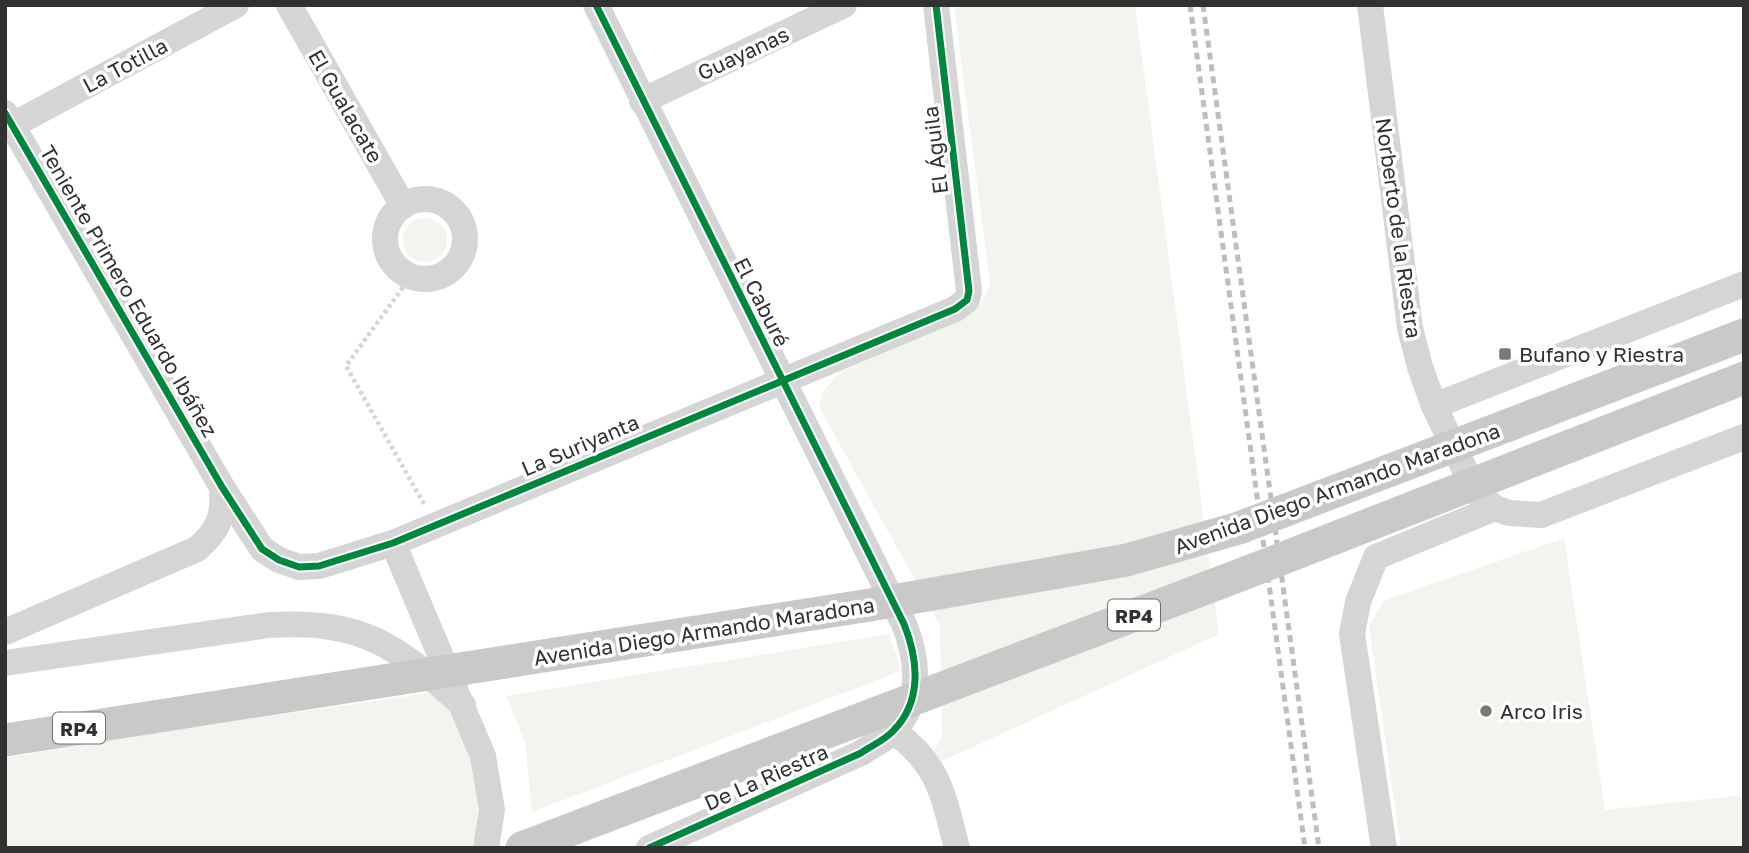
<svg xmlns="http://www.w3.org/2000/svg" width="1749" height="853" font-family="'Golos Text',sans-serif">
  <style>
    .green { fill: #f1f5ee }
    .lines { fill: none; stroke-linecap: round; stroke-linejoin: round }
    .path { stroke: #d5d5d5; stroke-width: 4.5; stroke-dasharray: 3.5 3.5; stroke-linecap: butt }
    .minor { stroke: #d5d5d5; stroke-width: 26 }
    .major { stroke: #c9c9c9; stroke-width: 33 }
    .rail { stroke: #bdbdbd; stroke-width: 5; stroke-dasharray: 7 5; stroke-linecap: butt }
    .major-bridge { stroke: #c9c9c9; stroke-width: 33 }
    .cycleway-casing { stroke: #fff; stroke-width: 11 }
    .cycleway { stroke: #00873e; stroke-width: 7 }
    .poi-dot { fill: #797979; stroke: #fff; stroke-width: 2.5 }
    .labels { text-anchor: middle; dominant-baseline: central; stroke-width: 7; stroke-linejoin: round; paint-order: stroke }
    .shield { fill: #fff; stroke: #6f6f6f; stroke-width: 2 }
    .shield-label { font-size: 19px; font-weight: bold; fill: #313131 }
    .street-label { font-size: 21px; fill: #313131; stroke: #fff }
    .poi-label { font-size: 21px; fill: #313131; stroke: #fff; text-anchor: start }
  </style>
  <rect width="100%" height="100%" fill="#fff"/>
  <g class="green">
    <polygon points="954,5 1135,5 1219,634 925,769 942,736 940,625 819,407 823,392 840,372 963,318 982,303 990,284"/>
    <circle cx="425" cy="240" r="22"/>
    <polygon points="1564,538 1605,810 1744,795 1744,848 1401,848 1369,626 1383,601"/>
    <polygon points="889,634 901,671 532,812 525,741 506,696"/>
    <polygon points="429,693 452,712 473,763 479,819 473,848 5,848 5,758 152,733"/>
  </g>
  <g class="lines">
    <polyline class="path" points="411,276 346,366 424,504"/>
    <g class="minor">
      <polyline points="289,5 403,206"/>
      <path d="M 596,5 L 904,624 C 918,659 923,701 893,731 C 885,740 871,746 861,753 L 649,848"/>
      <polyline points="1370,5 1410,328 1420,367 1434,406 1475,491 1495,508 1509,513 1541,515 1744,437"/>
      <polyline points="642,101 844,5"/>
      <polyline points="5,113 222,487 262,549 279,560 299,567 319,566 393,543 955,309 967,300 969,291 936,5"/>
      <polyline points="13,125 236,5"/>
      <circle cx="425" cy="239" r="40"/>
      <polyline points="1434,406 1744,284"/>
      <polyline points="393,543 483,756 492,810 486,848"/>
      <path d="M 5,632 L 197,549 C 219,530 224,517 222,487"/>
      <path d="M 5,663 L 269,625 C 363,620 394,644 463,705"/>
      <path d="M 893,731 C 940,764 943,796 957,848"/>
      <polyline points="1384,848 1352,634 1358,602 1376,557 1495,508"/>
    </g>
    <polyline class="major" points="5,740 153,717"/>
    <g class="rail">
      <polyline points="1190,5 1305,848"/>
      <polyline points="1203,5 1319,848"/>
    </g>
    <g class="major-bridge">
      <polyline points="153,717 870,605 1127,560 1239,528 1744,335"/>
      <polyline points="522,848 1248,572 1744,378"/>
    </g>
    <defs>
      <g id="cycleway">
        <path d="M 596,5 L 904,624 C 918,659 923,701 893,731 C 885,740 871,746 861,753 L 649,848"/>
        <polyline points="5,113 222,487 262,549 279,560 299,567 319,566 393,543 955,309 967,300 969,291 936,5"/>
      </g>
    </defs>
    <use href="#cycleway" class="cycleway-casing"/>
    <use href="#cycleway" class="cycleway"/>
  </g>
  <g class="poi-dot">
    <rect x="1498" y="347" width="14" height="14" rx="3.5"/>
    <circle cx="1486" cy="711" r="7"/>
  </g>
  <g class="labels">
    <g class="shield">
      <rect x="1108" y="599.5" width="52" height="31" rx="5"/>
      <rect x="53" y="712.5" width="52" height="31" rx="5"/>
    </g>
    <g class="shield-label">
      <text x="1134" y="615">RP4</text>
      <text x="79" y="728">RP4</text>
    </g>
    <g class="street-label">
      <text transform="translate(743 53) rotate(-25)">Guayanas</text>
      <text transform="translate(125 65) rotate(-28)">La Totilla</text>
      <text transform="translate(346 106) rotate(60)">El Gualacate</text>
      <text transform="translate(935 150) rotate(-97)">El Águila</text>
      <text transform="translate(1399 228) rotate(82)">Norberto de la Riestra</text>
      <text transform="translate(129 291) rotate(60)">Teniente Primero Eduardo Ibáñez</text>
      <text transform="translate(762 302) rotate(63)">El Caburé</text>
      <text transform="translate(580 445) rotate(-23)">La Suriyanta</text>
      <text transform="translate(1337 488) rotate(-20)">Avenida Diego Armando Maradona</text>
      <text transform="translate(704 631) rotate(-9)">Avenida Diego Armando Maradona</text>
      <text transform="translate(766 777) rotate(-24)">De La Riestra</text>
    </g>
    <g class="poi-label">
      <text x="1519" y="354">Bufano y Riestra</text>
      <text x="1500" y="711">Arco Iris</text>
    </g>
  </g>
  <rect width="1749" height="853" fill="none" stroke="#313131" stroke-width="14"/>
</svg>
